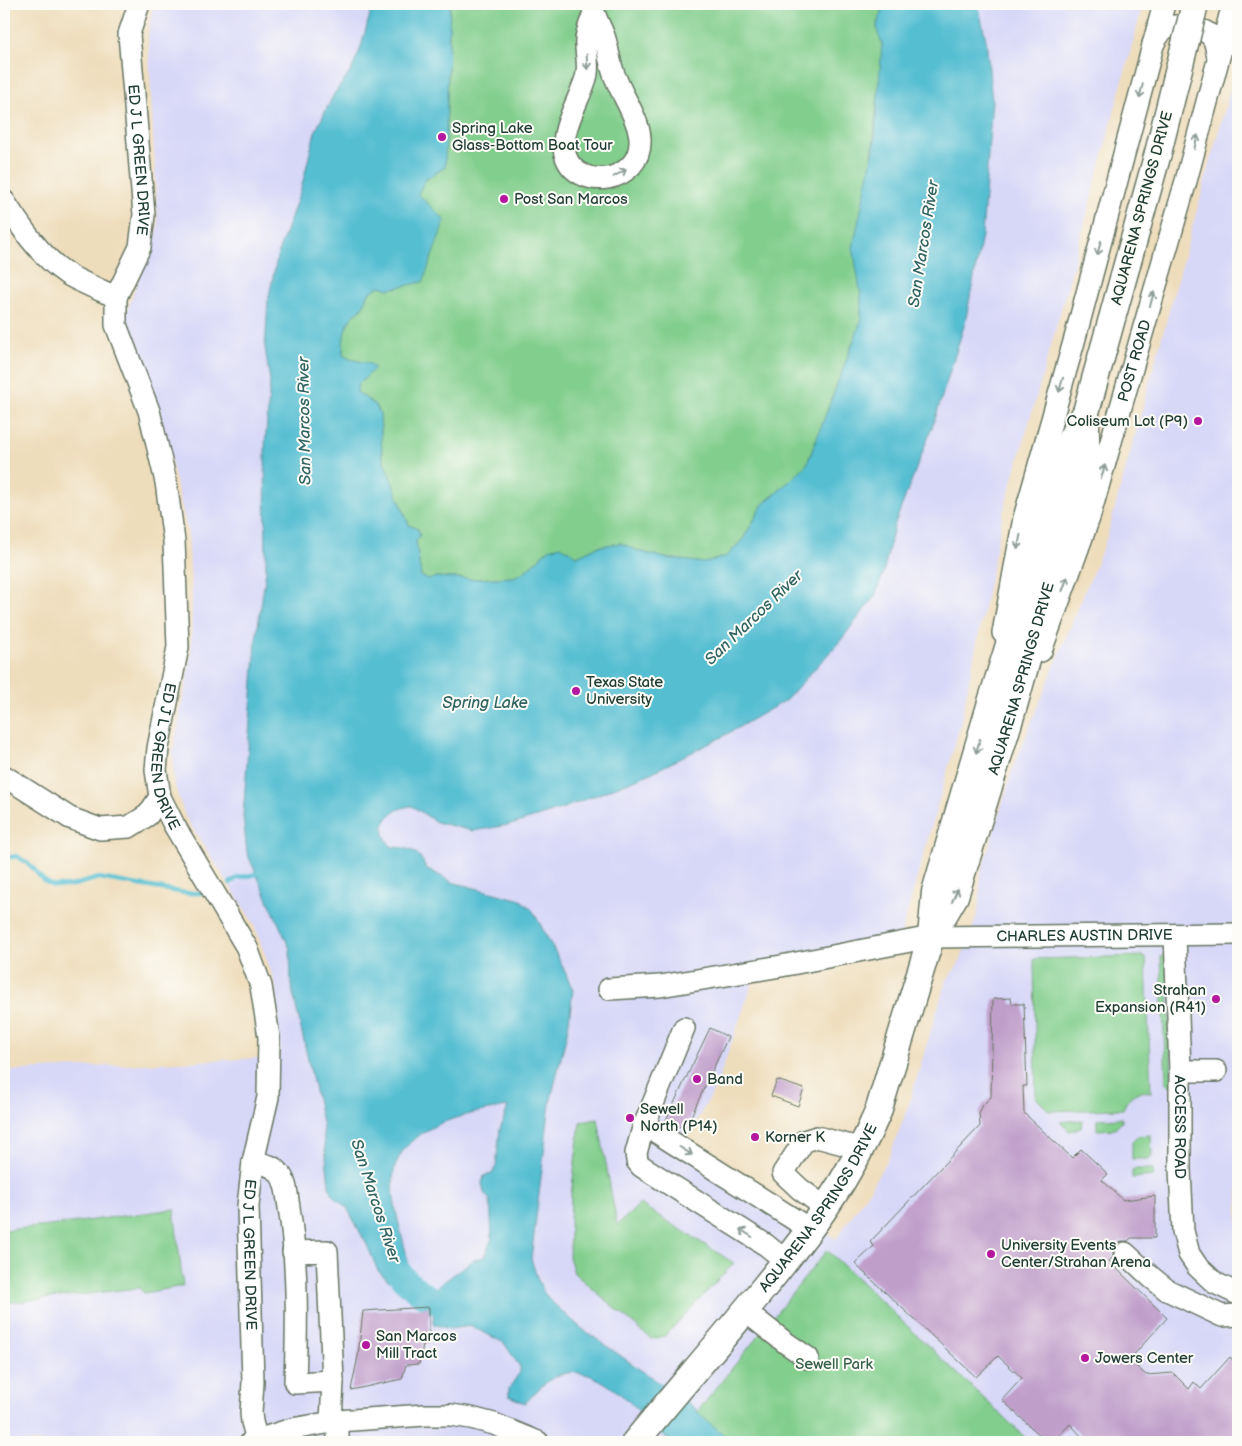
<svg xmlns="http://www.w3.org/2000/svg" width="1242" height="1446" font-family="'Balsamiq Sans',sans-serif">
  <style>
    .built { fill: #d7d7f8 }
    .green { fill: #82ce8d; stroke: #508660 }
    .water { fill: #54bed1; stroke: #3a7e82 }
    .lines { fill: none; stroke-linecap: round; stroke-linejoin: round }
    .stream { stroke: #54bed1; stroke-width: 4.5 }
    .river { stroke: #54bed1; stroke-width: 26 }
    .building { fill: #c09eca }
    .minor-casing { stroke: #677563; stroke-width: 24 }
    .major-casing { stroke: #677563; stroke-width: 29 }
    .minor { stroke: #fff; stroke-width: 21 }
    .major { stroke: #fff; stroke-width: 26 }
    .major-bridge-casing { stroke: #677563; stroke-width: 29; stroke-linecap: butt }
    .major-bridge { stroke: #fff; stroke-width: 26 }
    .oneway { stroke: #8f9e9a }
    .poi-dot { fill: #b5179e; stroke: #fdfcf7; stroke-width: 2 }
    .labels { text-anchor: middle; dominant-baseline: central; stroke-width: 4; stroke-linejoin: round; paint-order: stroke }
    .poi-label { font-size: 15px; fill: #1f3d34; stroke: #fdfcf7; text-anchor: start }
    .street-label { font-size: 15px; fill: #1f3d34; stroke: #fdfcf7 }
    .park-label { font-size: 15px; fill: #38614a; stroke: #fdfcf7 }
    .water-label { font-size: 16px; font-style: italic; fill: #2f6463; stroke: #fdfcf7 }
  </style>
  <rect width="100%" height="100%" fill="#fdfcf7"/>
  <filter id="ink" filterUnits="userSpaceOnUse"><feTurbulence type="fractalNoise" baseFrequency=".02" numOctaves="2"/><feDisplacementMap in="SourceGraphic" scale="10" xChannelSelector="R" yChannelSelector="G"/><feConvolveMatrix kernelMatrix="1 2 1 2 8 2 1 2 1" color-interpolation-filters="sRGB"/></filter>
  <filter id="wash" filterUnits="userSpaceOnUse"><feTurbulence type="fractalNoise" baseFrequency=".0096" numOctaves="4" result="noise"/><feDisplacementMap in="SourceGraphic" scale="20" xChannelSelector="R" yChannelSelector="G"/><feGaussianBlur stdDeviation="1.12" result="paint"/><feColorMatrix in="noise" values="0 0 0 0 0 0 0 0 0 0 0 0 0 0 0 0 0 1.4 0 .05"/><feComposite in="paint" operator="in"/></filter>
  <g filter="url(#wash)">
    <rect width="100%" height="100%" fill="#edb"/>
    <polygon class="built" points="153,4 1143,4 1065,296 1003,514 960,726 896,952 756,973 716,1087 684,1142 836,1239 871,1188 891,1152 907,1110 946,981 960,962 978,912 981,873 1014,765 1106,540 1238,61 1238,1442 4,1442 4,1071 280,1057 275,983 254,924 185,816 174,783 173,752 191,655 192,596 188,534 161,417 127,328 125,316 158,226 148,36"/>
    <g class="green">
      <path d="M 432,4 L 880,4 L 882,13 C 871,31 882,31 882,45 C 882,68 878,90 876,112 C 874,130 874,148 870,166 L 861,297 L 861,321 L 807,464 L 791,480 L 763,504 L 744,538 L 727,556 L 705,563 L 665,558 L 638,551 L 620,543 L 596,547 L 577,556 L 549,549 L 523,573 L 513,577 L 475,579 L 435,577 L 429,581 L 421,576 L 416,541 L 419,537 L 418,529 L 409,525 L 382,456 L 380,413 L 374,404 L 357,392 L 358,385 L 374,369 L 373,366 C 363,360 352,362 343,355 C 343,344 343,330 350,320 C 358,310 365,308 368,294 L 379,286 L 390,289 L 418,194 L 425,180 L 445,167 L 450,6 Z"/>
      <path d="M 1142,956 L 1146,959 L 1151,1092 C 1136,1090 1129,1095 1123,1109 L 1049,1111 L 1036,1098 L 1034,959 Z"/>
      <polygon points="1163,956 1167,956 1172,1086 1169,1086 1166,1083 1161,957"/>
      <polygon points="1122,1118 1122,1122 1115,1129 1097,1130 1097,1119"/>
      <polygon points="598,1119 617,1225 640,1204 734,1263 665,1336 651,1339 574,1273 569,1257 571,1195 580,1122"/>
      <polygon points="1082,1120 1081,1128 1069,1131 1060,1122"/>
      <polygon points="1151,1135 1152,1155 1149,1159 1132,1159 1132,1142 1138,1136"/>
      <polygon points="1135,1169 1153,1169 1153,1176 1132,1178 1132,1171"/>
      <polygon points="174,1209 183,1286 144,1293 139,1288 6,1303 9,1345 4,1345 4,1230 49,1226"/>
      <polygon points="827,1250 1030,1442 673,1442"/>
    </g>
    <path class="water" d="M 373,4 L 450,4 L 445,167 L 425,180 L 418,194 L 445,220 L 423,282 L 390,289 L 379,286 L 368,294 C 365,308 358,310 350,320 C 343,330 343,344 343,355 C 352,363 364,359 373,366 L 374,369 L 358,385 L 357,392 L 374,404 L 380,413 L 382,456 L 409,525 C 417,528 424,532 416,541 L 421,576 L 429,580 L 435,577 L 475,579 L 513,577 L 523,573 L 549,549 L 561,546 L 577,556 L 596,547 L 620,543 L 638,551 L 665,558 L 704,563 L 727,556 L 744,538 L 763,504 L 791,480 L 807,464 L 861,321 L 861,297 L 853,247 L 874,148 L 882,43 C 876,31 875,25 882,13 L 880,4 L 978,4 L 986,40 L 992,100 L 982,236 L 965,323 L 934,422 L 894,526 L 883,574 L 875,596 L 841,640 L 786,700 L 720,738 L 649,774 L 561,809 L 514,824 L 473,831 L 436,822 L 412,806 C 389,808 373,827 392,847 C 410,848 419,850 426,868 L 452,882 L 521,900 L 533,911 L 561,963 L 573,990 L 568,1029 L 550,1103 L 531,1259 L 538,1280 L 544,1293 L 554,1304 L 581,1328 L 695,1408 L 700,1415 L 733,1442 L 673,1442 C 663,1437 655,1426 647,1419 C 623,1396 587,1357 551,1379 C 541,1385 533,1396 525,1403 L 509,1396 L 509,1388 L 520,1372 L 520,1367 L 504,1343 L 471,1326 L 449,1329 L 433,1324 L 434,1301 L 438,1286 L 473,1260 L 484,1257 L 492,1238 L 490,1200 L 484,1193 L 482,1183 L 484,1176 L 492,1174 L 496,1166 L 500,1129 L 508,1107 C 465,1113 393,1127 393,1183 C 393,1211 404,1239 409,1266 L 389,1281 L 378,1271 L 367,1245 L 347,1208 L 334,1197 L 329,1185 L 322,1122 L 291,984 L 290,949 L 247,853 L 243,816 L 256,640 L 266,571 L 265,447 L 270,381 L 265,348 L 268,301 L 278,253 L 301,189 L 315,132 L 334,94 L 351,71 L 360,50 Z"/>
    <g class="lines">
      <g class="stream">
        <polyline points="4,858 17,856 31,866 43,880 53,886 70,886 99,878 185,893 201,893"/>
        <polyline points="230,883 237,878 262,873"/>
      </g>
      <path class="river" d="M 385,1240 C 394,1270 400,1279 426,1296 C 433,1300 440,1305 448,1306 C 454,1307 461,1307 468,1307"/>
    </g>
    <g id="blocks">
      <g class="building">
        <polygon points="1011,998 1012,1004 1024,1004 1027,1086 1023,1086 1024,1113 1072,1158 1081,1149 1108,1174 1102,1180 1123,1200 1155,1196 1155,1238 1131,1238 1128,1241 1121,1241 1116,1245 1113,1251 1113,1257 1109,1261 1167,1318 1129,1360 1146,1375 1173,1373 1189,1389 1194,1382 1201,1389 1230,1357 1238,1365 1238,1442 1087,1442 1070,1424 1053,1442 1047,1442 1002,1400 1022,1378 998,1356 976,1377 855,1264 874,1246 870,1242 980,1126 979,1113 983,1105 991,1097 993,999"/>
        <polygon points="710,1028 728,1037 685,1129 666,1120"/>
        <polygon points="777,1080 804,1089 798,1106 771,1096"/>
        <polygon points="429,1307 429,1342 423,1345 419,1364 406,1365 402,1379 351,1390 358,1356 363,1311"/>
      </g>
    </g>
  </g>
  <g filter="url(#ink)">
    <use href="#blocks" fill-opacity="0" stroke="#677563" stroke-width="1"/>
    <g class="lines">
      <defs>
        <g id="minor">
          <path id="s1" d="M 139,4 L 129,34 L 144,215 L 140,247 L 116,297 L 116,325 L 149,411 L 166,482 L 174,541 L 178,647 L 158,748 L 156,770 L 160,797 L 174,825 L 247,948 L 261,986 L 269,1037 L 268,1097 L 253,1162 L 248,1206 L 253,1382 L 251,1413 L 252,1422 L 257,1440"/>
          <path d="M 592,4 C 594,18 601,26 605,39 C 609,52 610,67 616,79 C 623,97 639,120 640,138 C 643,184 576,193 565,154 C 559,131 580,99 586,78 C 590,66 585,52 586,40 C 586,32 591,23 593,15"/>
          <path d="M 1153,44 C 1157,38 1160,32 1165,28 C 1173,23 1204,28 1210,35 C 1216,40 1216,50 1218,57"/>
          <path d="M 4,201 C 21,227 40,256 67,274 C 82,283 100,290 116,297"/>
          <polyline points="1003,633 1024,518 1075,338 1164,4"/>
          <path id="s2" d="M 1041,651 L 1089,518 L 1186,181 L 1233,4"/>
          <polyline points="4,776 70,818 100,829 129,827 148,815 160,797"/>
          <path id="s3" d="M 1175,935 L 1180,1071 L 1180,1169 L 1183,1231 L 1189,1254 L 1197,1266 L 1215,1283 L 1238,1294"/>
          <path id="s4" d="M 609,989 L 660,986 L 781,966 L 931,937 L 1238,934"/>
          <polyline points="684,1028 643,1128 636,1153 637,1161 641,1166 766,1245 786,1261"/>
          <polyline points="1180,1071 1216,1071"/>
          <polyline points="643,1128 656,1132 811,1230"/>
          <path d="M 253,1162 C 263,1164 274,1165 280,1174 C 287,1183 287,1197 289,1207 C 298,1265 297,1325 295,1383 L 333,1381 L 331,1422"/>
          <polyline points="826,1208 800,1189 783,1173 804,1141 817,1137 862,1149"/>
          <polyline points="293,1252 327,1251 333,1381"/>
          <polyline points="1125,1253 1151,1277 1167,1290 1222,1316 1238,1315"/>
          <polyline points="745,1311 786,1343 808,1358"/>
          <polyline points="338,1421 338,1442"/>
          <polyline points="251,1442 292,1429 338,1421 425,1415 451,1415 471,1418 494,1424 538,1442"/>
        </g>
        <g id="major">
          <path id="s5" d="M 934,932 L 955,896 L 1013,709 L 1068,517 L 1086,449 L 1086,413"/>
          <path id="s6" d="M 635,1442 C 677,1391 721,1341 762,1290 C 810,1231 848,1183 878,1112 L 931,937 L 935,892 L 992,699 L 1044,533 L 1065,449 L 1086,412 L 1158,153"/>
        </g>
      </defs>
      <use href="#minor" class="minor-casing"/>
      <use href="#major" class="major-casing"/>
      <use href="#minor" class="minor"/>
      <use href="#major" class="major"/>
      <defs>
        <polyline id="major-bridge" points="1158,153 1195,4"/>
      </defs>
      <use href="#major-bridge" class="major-bridge-casing"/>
      <use href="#major-bridge" class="major-bridge"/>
    </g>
    <defs><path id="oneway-shaft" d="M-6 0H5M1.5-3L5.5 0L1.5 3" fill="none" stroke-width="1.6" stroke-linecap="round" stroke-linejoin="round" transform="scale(1.25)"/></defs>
    <g class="oneway">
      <use href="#oneway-shaft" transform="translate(587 62) rotate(87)"/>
      <use href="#oneway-shaft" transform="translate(1141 91) rotate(105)"/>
      <use href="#oneway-shaft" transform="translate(1196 142) rotate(-76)"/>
      <use href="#oneway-shaft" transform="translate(620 173) rotate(-30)"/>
      <use href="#oneway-shaft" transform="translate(1099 248) rotate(105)"/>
      <use href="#oneway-shaft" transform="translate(1152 299) rotate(-74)"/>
      <use href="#oneway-shaft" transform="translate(1061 385) rotate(106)"/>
      <use href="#oneway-shaft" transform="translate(1103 472) rotate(-74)"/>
      <use href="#oneway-shaft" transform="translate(1019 542) rotate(101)"/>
      <use href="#oneway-shaft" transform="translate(1065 584) rotate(-70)"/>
      <use href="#oneway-shaft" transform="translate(978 746) rotate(106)"/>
      <use href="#oneway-shaft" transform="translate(955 895) rotate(-67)"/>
      <use href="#oneway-shaft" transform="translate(686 1151) rotate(32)"/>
      <use href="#oneway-shaft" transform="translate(746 1233) rotate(-148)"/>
    </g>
  </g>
  <g class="poi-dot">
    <circle cx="442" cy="137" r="5"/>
    <circle cx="504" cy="199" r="5"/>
    <circle cx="1198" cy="421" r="5"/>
    <circle cx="576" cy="691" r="5"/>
    <circle cx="1216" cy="999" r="5"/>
    <circle cx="697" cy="1079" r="5"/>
    <circle cx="630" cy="1118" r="5"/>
    <circle cx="755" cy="1137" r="5"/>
    <circle cx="991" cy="1254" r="5"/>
    <circle cx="366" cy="1345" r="5"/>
    <circle cx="1085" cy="1358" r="5"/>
  </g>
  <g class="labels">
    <g class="poi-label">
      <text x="452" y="128">Spring Lake<tspan x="452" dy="17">Glass-Bottom Boat Tour</tspan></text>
      <text x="514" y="199">Post San Marcos</text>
      <text x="1188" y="421" text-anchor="end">Coliseum Lot (P9)</text>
      <text x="586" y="682">Texas State<tspan x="586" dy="17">University</tspan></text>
      <text x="1206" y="990" text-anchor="end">Strahan<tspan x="1206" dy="17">Expansion (R41)</tspan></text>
      <text x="707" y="1079">Band</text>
      <text x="640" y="1109">Sewell<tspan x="640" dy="17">North (P14)</tspan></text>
      <text x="765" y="1137">Korner K</text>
      <text x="1001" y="1245">University Events<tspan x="1001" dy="17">Center/Strahan Arena</tspan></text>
      <text x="376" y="1336">San Marcos<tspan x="376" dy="17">Mill Tract</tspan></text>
      <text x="1095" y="1358">Jowers Center</text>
    </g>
    <g class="street-label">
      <text stroke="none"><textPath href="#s1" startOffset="158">ED J L GREEN DRIVE</textPath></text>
      <text transform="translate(1142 208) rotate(-75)">AQUARENA SPRINGS DRIVE</text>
      <text stroke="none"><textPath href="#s2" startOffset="305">POST ROAD</textPath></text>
      <text stroke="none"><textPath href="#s5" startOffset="269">AQUARENA SPRINGS DRIVE</textPath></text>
      <text stroke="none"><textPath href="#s1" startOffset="772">ED J L GREEN DRIVE</textPath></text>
      <text stroke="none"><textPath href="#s4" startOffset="480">CHARLES AUSTIN DRIVE</textPath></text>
      <text stroke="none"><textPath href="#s3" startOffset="192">ACCESS ROAD</textPath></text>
      <text stroke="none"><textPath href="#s6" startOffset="298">AQUARENA SPRINGS DRIVE</textPath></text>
      <text stroke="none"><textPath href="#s1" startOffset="1298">ED J L GREEN DRIVE</textPath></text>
    </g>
    <g class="park-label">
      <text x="834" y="1364">Sewell Park</text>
    </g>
    <g class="water-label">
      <text transform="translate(924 244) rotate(-81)">San Marcos River</text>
      <text transform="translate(305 421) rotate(-91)">San Marcos River</text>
      <text transform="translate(754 618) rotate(-44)">San Marcos River</text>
      <text x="485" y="703">Spring Lake</text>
      <text transform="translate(375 1201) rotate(72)">San Marcos River</text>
    </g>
  </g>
  <rect width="1242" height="1446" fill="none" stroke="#fdfcf7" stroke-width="20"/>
</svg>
